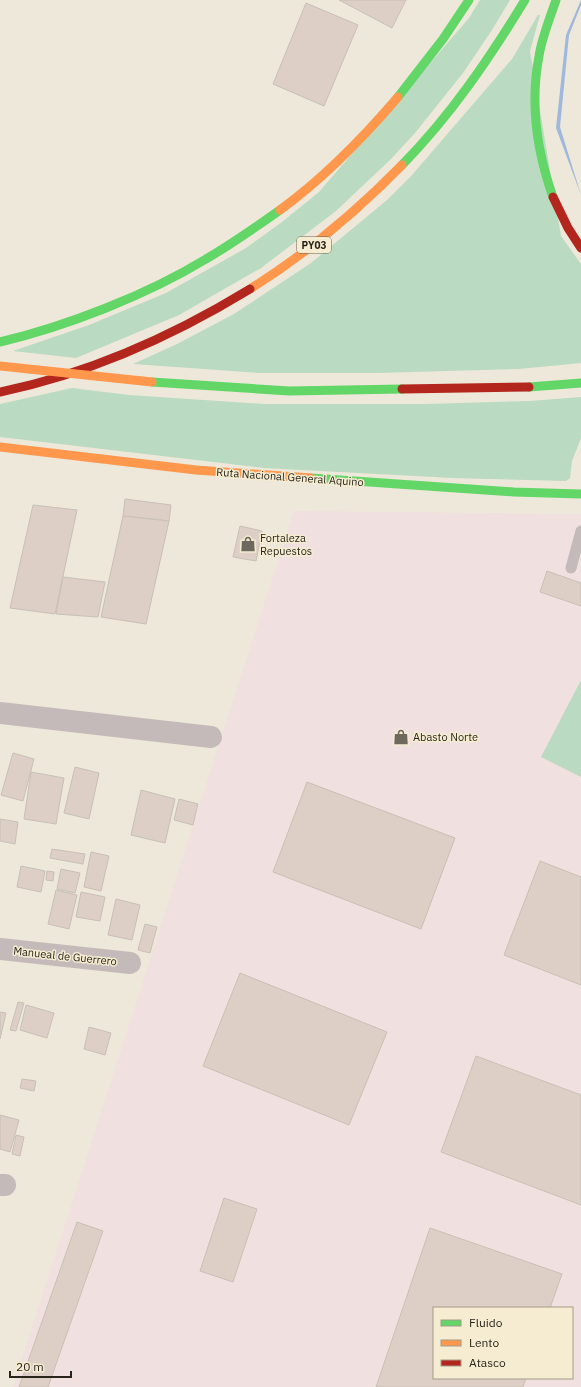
<svg xmlns="http://www.w3.org/2000/svg" width="581" height="1387" font-family="'IBM Plex Sans',sans-serif">
  <style>
    .commercial { fill: #f0e0df; fill-rule: evenodd }
    .green { fill: #badbc1 }
    .water { fill: #9fb8dc }
    .building { fill: #ddcfc5; stroke: #c8c0b7 }
    .lines { fill: none; stroke-linecap: round; stroke-linejoin: round }
    .lane { stroke: #c5baba; stroke-width: 11 }
    .street { stroke: #c5baba; stroke-width: 22 }
    .fast { stroke: #63d668; stroke-width: 9 }
    .slow { stroke: #ff974d; stroke-width: 9 }
    .jam { stroke: #b3261e; stroke-width: 9 }
    .fast-bridge { stroke: #63d668; stroke-width: 9 }
    .slow-bridge { stroke: #ff974d; stroke-width: 9 }
    .jam-bridge { stroke: #b3261e; stroke-width: 9 }
    .labels { text-anchor: middle; dominant-baseline: central; stroke-width: 3; stroke-linejoin: round; paint-order: stroke }
    .shield { fill: #f5ecd1; stroke: #666152; stroke-width: 1 }
    .shield-label { font-size: 10px; font-weight: bold; fill: #29251b }
    .street-label { font-size: 11px; fill: #29251b; stroke: #f5ecd1 }
    .poi-label { font-size: 11px; fill: #29251b; stroke: #f5ecd1; text-anchor: start }
  </style>
  <rect width="100%" height="100%" fill="#ede8d9"/>
  <path class="commercial" d="M 294,511 L 581,514 L 581,1387 L 13,1387 ZM 434,1308 L 572,1308 L 572,1378 L 434,1378 Z"/>
  <g class="green">
    <polygon points="480,0 510,0 492,30 463,73 415,133 391,159 336,211 261,268 179,315 76,358 13,351 89,325 166,293 246,248 282,222 319,192 469,18"/>
    <polygon points="538,15 540,15 530,51 561,236 581,264 581,363 519,369 377,373 258,373 133,364 177,344 234,314 311,263 387,200 412,175 512,59"/>
    <polygon points="72,388 129,395 264,404 426,404 529,401 581,397 581,438 572,461 570,478 566,481 452,478 264,468 0,437 0,404"/>
    <polygon points="581,680 581,777 541,757"/>
  </g>
  <polygon class="water" points="581,0 581,5 569,35 560,127 581,195 556,128 566,35"/>
  <g class="building">
    <polygon points="339,0 406,0 392,28"/>
    <polygon points="306,3 358,25 324,106 273,84"/>
    <polygon points="125,499 171,505 169,521 123,516"/>
    <polygon points="33,505 77,510 55,614 10,608"/>
    <polygon points="123,516 169,521 146,624 101,617"/>
    <polygon points="240,526 262,531 256,561 233,557"/>
    <polygon points="547,571 581,583 581,606 540,592"/>
    <polygon points="63,577 105,582 98,617 56,614"/>
    <polygon points="13,753 34,759 23,801 1,795"/>
    <polygon points="75,767 99,773 89,819 64,813"/>
    <polygon points="31,772 64,778 56,824 24,819"/>
    <polygon points="307,782 455,838 421,929 273,872"/>
    <polygon points="141,790 175,799 165,843 131,835"/>
    <polygon points="179,799 198,804 193,825 174,820"/>
    <polygon points="0,819 18,822 15,844 0,841"/>
    <polygon points="52,849 85,854 83,864 50,858"/>
    <polygon points="91,852 109,856 101,891 84,887"/>
    <polygon points="540,861 581,877 581,985 504,955"/>
    <polygon points="21,866 45,871 41,892 17,887"/>
    <polygon points="61,869 80,873 75,893 57,889"/>
    <polygon points="47,871 54,872 53,881 46,880"/>
    <polygon points="56,890 77,895 69,929 48,924"/>
    <polygon points="81,892 105,897 100,921 76,917"/>
    <polygon points="116,899 140,905 132,940 108,935"/>
    <polygon points="145,924 157,927 150,953 138,950"/>
    <polygon points="240,973 387,1032 349,1125 203,1066"/>
    <polygon points="18,1002 24,1003 16,1031 10,1030"/>
    <polygon points="26,1005 54,1013 47,1038 20,1030"/>
    <polygon points="0,1012 6,1013 0,1039"/>
    <polygon points="89,1027 111,1033 105,1055 84,1049"/>
    <polygon points="476,1056 581,1095 581,1205 441,1152"/>
    <polygon points="22,1079 36,1081 34,1091 20,1088"/>
    <polygon points="0,1115 19,1120 10,1152 0,1149"/>
    <polygon points="16,1135 24,1137 20,1156 12,1154"/>
    <polygon points="224,1198 257,1209 233,1282 200,1271"/>
    <polygon points="77,1222 103,1231 48,1387 19,1387"/>
    <polygon points="430,1228 562,1274 550,1308 434,1308 434,1378 526,1378 523,1387 376,1387"/>
  </g>
  <g class="lines">
    <polyline class="lane" points="571,568 581,531"/>
    <g class="street">
      <polyline points="0,713 211,737"/>
      <polyline points="0,949 130,963"/>
      <polyline points="0,1185 5,1185"/>
    </g>
    <g class="fast">
      <polyline points="398,97 443,39 469,0"/>
      <path d="M 402,165 C 451,115 489,59 525,0"/>
      <path d="M 553,197 C 537,152 530,103 539,56 C 542,37 550,18 556,0"/>
      <path d="M 0,342 C 67,326 147,295 206,259 C 232,244 256,227 280,210"/>
      <polyline points="529,387 581,383"/>
      <polyline points="311,478 514,492 581,494"/>
    </g>
    <g class="slow">
      <path d="M 280,210 C 324,178 363,138 398,97"/>
      <path d="M 250,289 C 306,254 356,212 402,165"/>
      <polyline points="0,447 196,470 311,478"/>
    </g>
    <g class="jam">
      <polyline points="553,197 568,228 581,248"/>
      <path d="M 0,392 C 88,374 173,336 250,289"/>
    </g>
    <polyline class="fast-bridge" points="152,382 289,391 402,389"/>
    <polyline class="slow-bridge" points="0,366 152,382"/>
    <polyline class="jam-bridge" points="402,389 529,387"/>
  </g>
  <defs>
    <symbol id="shop-bare" viewBox="-9 -9 18 18"><path d="M-5-2.5h2.3a2.7 3.5 0 0 1 5.4 0H5L5.5 6h-11ZM-1.5-2.5h3a1.5 2.3 0 0 0-3 0Z" fill="#6e695e" stroke="#f5ecd1" stroke-width="2.5" paint-order="stroke"/></symbol>
  </defs>
  <g fill-rule="evenodd">
    <use href="#shop-bare" x="237" y="533" width="22" height="22"/>
    <use href="#shop-bare" x="390" y="726" width="22" height="22"/>
  </g>
  <g class="labels">
    <rect class="shield" x="297" y="237" width="34" height="16" rx="3"/>
    <g class="shield-label">
      <text x="314" y="245">PY03</text>
    </g>
    <g class="street-label">
      <text transform="translate(290 477) rotate(4)">Ruta Nacional General Aquino</text>
      <text transform="translate(65 956) rotate(6)">Manueal de Guerrero</text>
    </g>
    <g class="poi-label">
      <text x="260" y="538">Fortaleza<tspan x="260" dy="13">Repuestos</tspan></text>
      <text x="413" y="737">Abasto Norte</text>
    </g>
  </g>
  <rect x="433" y="1307" width="140" height="72" fill="#f5ecd1" stroke="#a39c88"/>
  <rect x="441" y="1320" width="20" height="6" fill="#63d668" stroke="#a39c88"/>
  <text x="469" y="1327" font-size="12" fill="#29251b">Fluido</text>
  <rect x="441" y="1340" width="20" height="6" fill="#ff974d" stroke="#a39c88"/>
  <text x="469" y="1347" font-size="12" fill="#29251b">Lento</text>
  <rect x="441" y="1360" width="20" height="6" fill="#b3261e" stroke="#a39c88"/>
  <text x="469" y="1367" font-size="12" fill="#29251b">Atasco</text>
  <path d="M10 1371v6h61v-6" fill="none" stroke="#29251b" stroke-width="2"/>
  <text x="16" y="1371" font-size="12" fill="#29251b" stroke="#f5ecd1" stroke-width="3" paint-order="stroke">20 m</text>
</svg>
